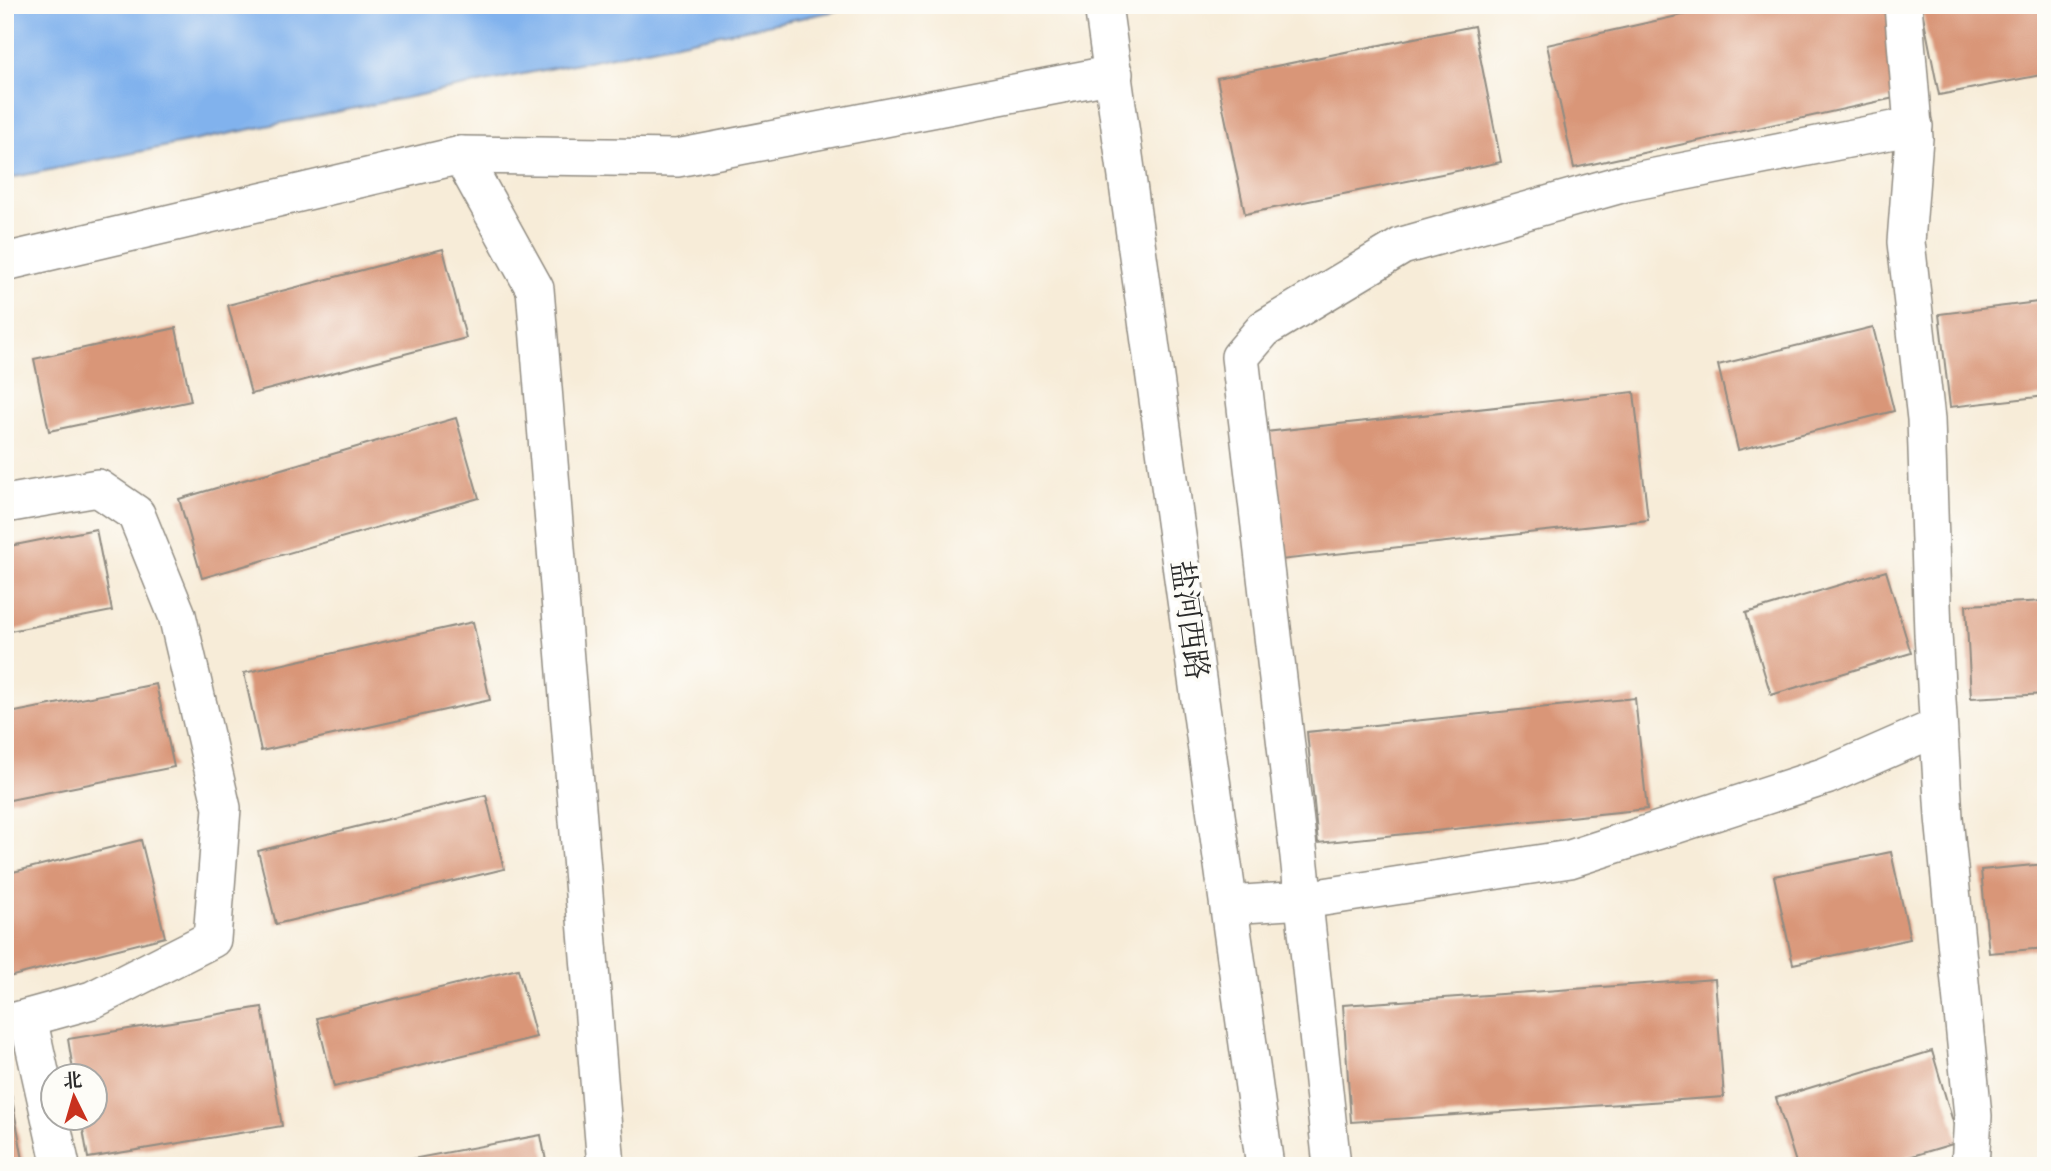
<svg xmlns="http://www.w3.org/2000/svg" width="2051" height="1171" font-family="Cardo,'Noto Serif SC',serif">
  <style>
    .water { fill: #81b2ed; stroke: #566e8c; stroke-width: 2 }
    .building { fill: #d99678 }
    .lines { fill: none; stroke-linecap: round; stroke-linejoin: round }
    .minor-casing { stroke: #918c82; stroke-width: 40 }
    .minor { stroke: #fff; stroke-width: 37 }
    .labels { text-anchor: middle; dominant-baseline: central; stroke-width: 7; stroke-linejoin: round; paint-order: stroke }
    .street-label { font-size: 30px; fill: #2b2b2b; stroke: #fdfcf7 }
  </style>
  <rect width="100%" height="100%" fill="#fdfcf7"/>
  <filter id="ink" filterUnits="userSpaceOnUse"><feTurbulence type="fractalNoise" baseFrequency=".0143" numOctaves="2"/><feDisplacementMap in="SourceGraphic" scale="14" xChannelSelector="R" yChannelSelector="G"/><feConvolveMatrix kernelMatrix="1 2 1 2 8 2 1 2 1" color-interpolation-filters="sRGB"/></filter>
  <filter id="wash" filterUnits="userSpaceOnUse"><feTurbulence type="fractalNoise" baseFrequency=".00686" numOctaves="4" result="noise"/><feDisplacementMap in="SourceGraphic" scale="28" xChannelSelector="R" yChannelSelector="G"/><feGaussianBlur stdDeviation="1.57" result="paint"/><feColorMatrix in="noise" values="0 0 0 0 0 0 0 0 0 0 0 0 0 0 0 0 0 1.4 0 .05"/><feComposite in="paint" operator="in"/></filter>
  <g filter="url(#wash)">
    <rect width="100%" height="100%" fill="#f7ecd8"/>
    <polygon class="water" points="5,5 865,5 5,179"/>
    <g id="blocks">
      <g class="building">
        <polygon points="1727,5 1889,5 1908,95 1574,168 1547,45"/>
        <polygon points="1921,5 2046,5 2046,74 1939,95"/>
        <polygon points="1474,26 1501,162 1245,214 1217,78"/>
        <polygon points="443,249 466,338 251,394 228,305"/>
        <polygon points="2046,301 2046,396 1950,407 1939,314"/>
        <polygon points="1873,327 1894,411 1738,450 1718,365"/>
        <polygon points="176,328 191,401 49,431 34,359"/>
        <polygon points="1634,392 1648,520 1280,560 1266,432"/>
        <polygon points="456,418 479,498 202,578 179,499"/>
        <polygon points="96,529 112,611 5,632 5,547"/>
        <polygon points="1886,571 1911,653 1771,695 1746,613"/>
        <polygon points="2046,601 2046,694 1971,698 1966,605"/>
        <polygon points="473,622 490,700 261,751 244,673"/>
        <polygon points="156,684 174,767 5,801 5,714"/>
        <polygon points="1635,698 1647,809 1318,843 1307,732"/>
        <polygon points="486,795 504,869 276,924 258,851"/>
        <polygon points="141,840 165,937 5,978 5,874"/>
        <polygon points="1891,852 1910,939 1793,964 1774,876"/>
        <polygon points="2046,864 2046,948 1989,953 1981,870"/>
        <polygon points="518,969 536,1037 334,1087 317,1018"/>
        <polygon points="1715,979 1724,1097 1351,1122 1343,1005"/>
        <polygon points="262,1007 282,1126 88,1158 81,1118 94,1118 94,1076 74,1076 68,1039"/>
        <polygon points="1932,1051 1959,1142 1879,1166 1797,1166 1776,1098"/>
        <polygon points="7,1071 23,1160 5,1163 5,1072"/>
        <polygon points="541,1135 547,1166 385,1166 385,1164"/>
      </g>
    </g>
  </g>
  <g filter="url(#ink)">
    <use href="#blocks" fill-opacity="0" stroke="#918c82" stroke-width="2"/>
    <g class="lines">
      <defs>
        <g id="minor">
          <polyline points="1103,5 1265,1166"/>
          <polyline points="1903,5 1914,138 1906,242 1926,419 1933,634 1944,817 1973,1116 1970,1166"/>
          <polyline points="461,155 535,289 606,1166"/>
          <polyline points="5,262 461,155 677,158 1114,74"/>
          <polyline points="5,504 98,488 136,514 177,615 222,808 212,939 92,1000 5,1024"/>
          <polyline points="1229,905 1304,900 1570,859 1826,776 1938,727"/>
          <polyline points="28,1018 61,1166"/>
          <polyline points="1332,1166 1299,856 1240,357 1264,329 1402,246 1625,183 1914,126"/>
        </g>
      </defs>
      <use href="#minor" class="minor-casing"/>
      <use href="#minor" class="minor"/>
    </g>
  </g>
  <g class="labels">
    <g class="street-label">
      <text transform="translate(1189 620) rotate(82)">盐河西路</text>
    </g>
  </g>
  <rect width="2051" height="1171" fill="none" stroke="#fdfcf7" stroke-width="28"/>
  <g transform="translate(74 1097) rotate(355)"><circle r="33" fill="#fdfcf7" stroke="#a9a8a5" stroke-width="2"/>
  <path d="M0-5L12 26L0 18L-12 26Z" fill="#c8321e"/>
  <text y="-10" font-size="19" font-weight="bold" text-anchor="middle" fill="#2b2b2b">北</text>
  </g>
</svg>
